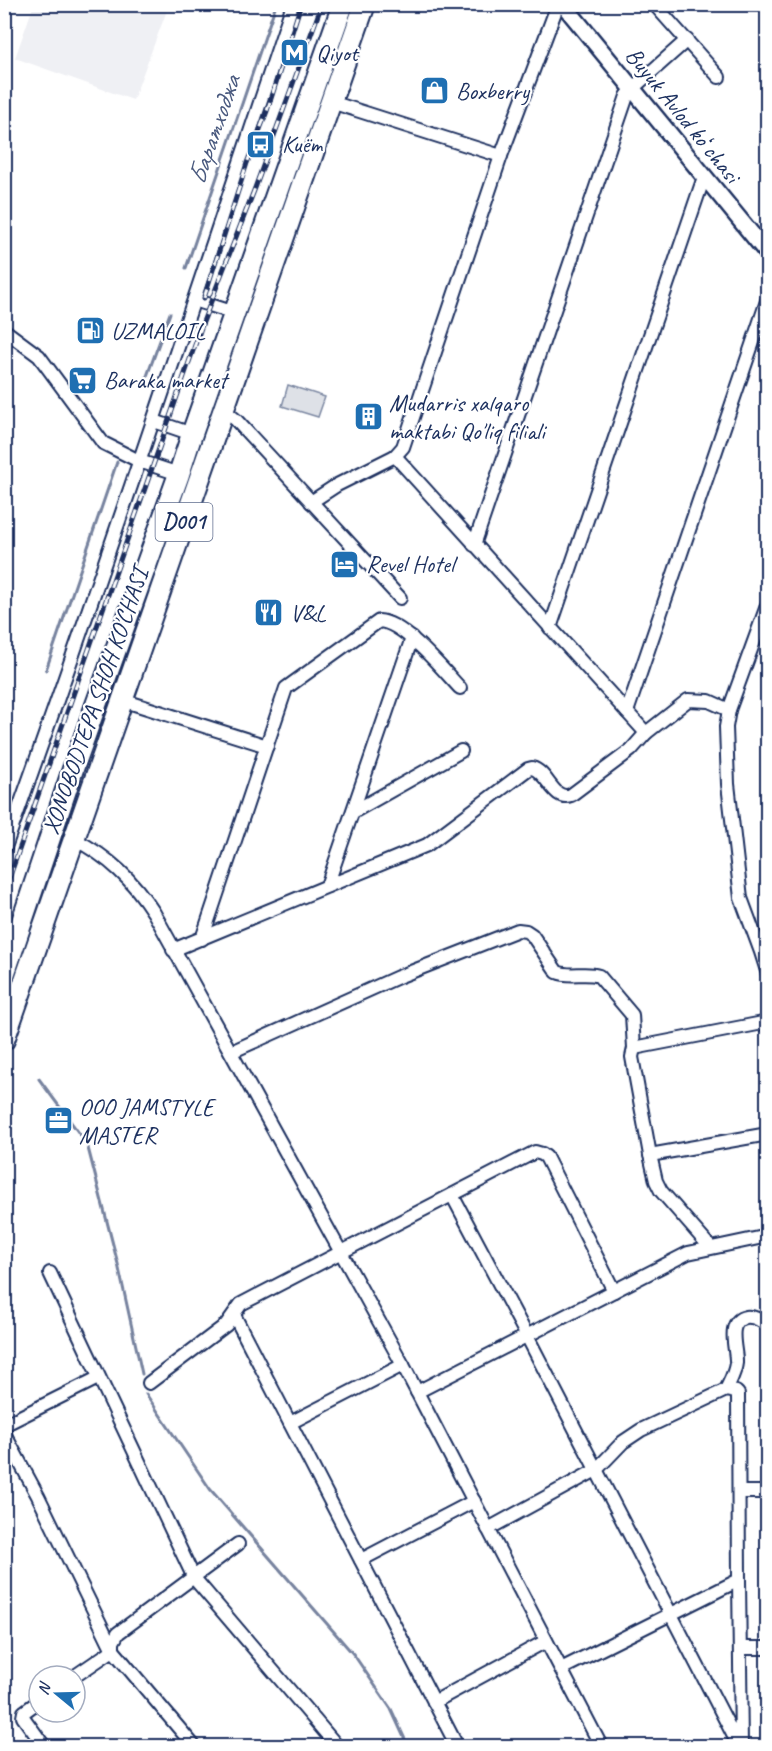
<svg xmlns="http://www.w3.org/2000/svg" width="772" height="1751" font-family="Caveat,sans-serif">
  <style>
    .built { fill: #eff0f4 }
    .park { fill: #dee1e7; stroke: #7c88a2; stroke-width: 1.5 }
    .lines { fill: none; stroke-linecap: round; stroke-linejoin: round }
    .stream { stroke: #77839f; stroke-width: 3 }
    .minor-casing { stroke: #1b2f5e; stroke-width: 16 }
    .tertiary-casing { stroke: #1b2f5e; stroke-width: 20 }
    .trunk-casing { stroke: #1b2f5e; stroke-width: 24 }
    .minor { stroke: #fff; stroke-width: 12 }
    .tertiary { stroke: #fff; stroke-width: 15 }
    .trunk { stroke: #fff; stroke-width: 20 }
    .rail-casing { stroke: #1b2f5e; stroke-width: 5 }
    .rail { stroke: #fff; stroke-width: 3; stroke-dasharray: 9; stroke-linecap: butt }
    .labels { text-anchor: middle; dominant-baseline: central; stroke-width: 4.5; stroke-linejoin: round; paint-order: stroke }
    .shield { fill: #fff; stroke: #5f6d8e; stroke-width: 1.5 }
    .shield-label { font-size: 22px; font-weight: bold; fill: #1b2f5e }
    .poi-label { font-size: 24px; fill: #1b2f5e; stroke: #fff; text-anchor: start }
    .street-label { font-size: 24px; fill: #1b2f5e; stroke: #fff }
    .water-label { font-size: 26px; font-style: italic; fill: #49597e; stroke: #fff }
  </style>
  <rect width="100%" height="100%" fill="#fff"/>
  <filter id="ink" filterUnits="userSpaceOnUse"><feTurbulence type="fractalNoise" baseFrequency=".0167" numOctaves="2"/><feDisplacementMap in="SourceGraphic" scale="12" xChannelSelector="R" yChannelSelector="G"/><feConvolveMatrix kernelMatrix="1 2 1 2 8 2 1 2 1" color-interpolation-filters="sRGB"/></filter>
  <g filter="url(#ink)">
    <polygon class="built" points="34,4 169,5 133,100 15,58"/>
    <polygon class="park" points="288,385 325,397 318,417 282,406"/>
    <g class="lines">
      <g class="stream">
        <polyline points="186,268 276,4"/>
        <polyline points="143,387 170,313"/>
        <polyline points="46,670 117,462"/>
        <polyline points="39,1079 87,1144 118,1264 142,1374"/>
        <polyline points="146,1394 210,1489 354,1655 391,1709 408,1746"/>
      </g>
      <defs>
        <g id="minor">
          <polyline points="654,4 719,77"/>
          <polyline points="331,102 501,156"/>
          <polyline points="194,300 235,313"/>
          <polyline points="4,330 39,356 103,443 139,461 179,474"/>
          <polyline points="223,409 236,420 400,598"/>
          <polyline points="154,421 192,434"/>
          <polyline points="395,456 646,733"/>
          <polyline points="311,502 337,485 395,456 403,447 501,156 558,4"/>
          <polyline points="474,545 627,96 633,88 687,40"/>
          <polyline points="768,603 729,710 726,727 728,784 741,898 761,952 768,974"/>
          <polyline points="550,628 704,177"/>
          <polyline points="122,700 267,746"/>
          <polyline points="627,712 768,298"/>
          <polyline points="353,812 461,751"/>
          <path d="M 74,839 C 109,857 133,880 154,913 L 403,1365 L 601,1746"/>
          <path d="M 4,850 C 105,569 198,287 293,4"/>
          <polyline points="327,886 412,638"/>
          <path d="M 202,939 L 286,688 L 379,621 C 404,622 443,670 460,688"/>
          <path d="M 173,950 L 427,845 L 528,769 L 532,768 C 548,772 553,802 571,795 L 631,750 L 646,733 L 688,700 L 709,701 L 729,710"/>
          <polyline points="634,1048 768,1022"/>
          <path d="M 231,1052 L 398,977 L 518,930 L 526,931 L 532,935 L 557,972 C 570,978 585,971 599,976 L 632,1015 L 634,1048 L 632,1057 L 650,1155 L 768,1134"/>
          <polyline points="650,1155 656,1181 661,1191 710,1247"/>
          <polyline points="452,1195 527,1336 739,1746"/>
          <polyline points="50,1273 194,1578 337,1746"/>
          <polyline points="234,1315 457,1746"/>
          <polyline points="149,1383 226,1325 241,1304 535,1152 542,1154 546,1157 614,1291"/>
          <path d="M 726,1390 C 730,1381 735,1373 736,1363 C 737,1350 725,1321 746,1317 C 754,1316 762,1321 768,1326"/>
          <polyline points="417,1392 688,1253 768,1236"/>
          <polyline points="290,1423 403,1365"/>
          <polyline points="4,1425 98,1378"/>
          <polyline points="4,1433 38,1496 113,1650 194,1746"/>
          <polyline points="739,1492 768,1492"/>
          <polyline points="488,1529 596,1470 623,1442 641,1430 726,1390 736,1392 738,1394 739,1580 561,1669"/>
          <polyline points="361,1560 474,1501"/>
          <polyline points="739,1580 741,1746"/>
          <polyline points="740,1648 768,1648"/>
          <polyline points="75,1676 113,1650 113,1642 118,1633 238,1544"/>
          <polyline points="39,1701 24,1712 23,1717 44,1746"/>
          <polyline points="434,1702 546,1641"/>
        </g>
        <polyline id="tertiary" points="563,4 768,254"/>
        <g id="trunk">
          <polyline points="4,975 74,766 179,474 192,434 343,4"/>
          <polyline points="4,1040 365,4"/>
        </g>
      </defs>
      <use href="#minor" class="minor-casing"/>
      <use href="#tertiary" class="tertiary-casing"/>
      <use href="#trunk" class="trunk-casing"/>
      <use href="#minor" class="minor"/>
      <use href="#tertiary" class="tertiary"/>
      <use href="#trunk" class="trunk"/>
      <defs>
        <g id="rail">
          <polyline points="204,298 247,163 267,111 301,4"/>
          <polyline points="4,893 203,322 255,188 322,4"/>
        </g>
      </defs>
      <use href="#rail" class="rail-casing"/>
      <use href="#rail" class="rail"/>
    </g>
  </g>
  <defs>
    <symbol id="metro-square" viewBox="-11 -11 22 22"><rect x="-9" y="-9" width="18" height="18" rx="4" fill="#1f6fb2" stroke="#fff"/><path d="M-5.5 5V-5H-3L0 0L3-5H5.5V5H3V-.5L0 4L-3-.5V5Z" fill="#fff"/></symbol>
    <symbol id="shop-square" viewBox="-11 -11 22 22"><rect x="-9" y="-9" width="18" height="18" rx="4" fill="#1f6fb2" stroke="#fff"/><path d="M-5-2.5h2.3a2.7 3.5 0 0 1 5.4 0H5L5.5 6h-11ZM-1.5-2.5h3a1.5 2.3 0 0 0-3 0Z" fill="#fff"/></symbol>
    <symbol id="bus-square" viewBox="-11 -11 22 22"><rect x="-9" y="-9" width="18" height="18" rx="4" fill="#1f6fb2" stroke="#fff"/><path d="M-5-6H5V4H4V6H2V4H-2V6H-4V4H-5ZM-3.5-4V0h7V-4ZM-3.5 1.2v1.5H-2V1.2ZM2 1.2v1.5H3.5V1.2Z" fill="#fff"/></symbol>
    <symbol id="fuel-square" viewBox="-11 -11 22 22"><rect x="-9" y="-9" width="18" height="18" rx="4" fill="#1f6fb2" stroke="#fff"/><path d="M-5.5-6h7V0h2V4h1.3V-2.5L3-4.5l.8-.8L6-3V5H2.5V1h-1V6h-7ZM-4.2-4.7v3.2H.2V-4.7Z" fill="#fff"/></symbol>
    <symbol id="supermarket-square" viewBox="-11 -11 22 22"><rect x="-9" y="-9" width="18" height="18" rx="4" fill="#1f6fb2" stroke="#fff"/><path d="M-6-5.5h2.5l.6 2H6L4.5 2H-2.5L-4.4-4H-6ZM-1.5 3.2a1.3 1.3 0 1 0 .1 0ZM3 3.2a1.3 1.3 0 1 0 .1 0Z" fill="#fff"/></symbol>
    <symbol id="building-square" viewBox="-11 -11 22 22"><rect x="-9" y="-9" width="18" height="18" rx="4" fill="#1f6fb2" stroke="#fff"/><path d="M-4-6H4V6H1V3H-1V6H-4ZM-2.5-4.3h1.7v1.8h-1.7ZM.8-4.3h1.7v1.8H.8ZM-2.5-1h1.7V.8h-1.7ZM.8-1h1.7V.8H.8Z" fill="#fff"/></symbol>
    <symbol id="hotel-square" viewBox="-11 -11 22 22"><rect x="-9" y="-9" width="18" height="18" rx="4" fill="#1f6fb2" stroke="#fff"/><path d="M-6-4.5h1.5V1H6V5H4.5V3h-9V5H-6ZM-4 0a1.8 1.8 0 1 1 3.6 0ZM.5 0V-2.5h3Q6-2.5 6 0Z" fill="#fff"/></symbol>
    <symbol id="restaurant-square" viewBox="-11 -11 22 22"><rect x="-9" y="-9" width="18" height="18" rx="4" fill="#1f6fb2" stroke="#fff"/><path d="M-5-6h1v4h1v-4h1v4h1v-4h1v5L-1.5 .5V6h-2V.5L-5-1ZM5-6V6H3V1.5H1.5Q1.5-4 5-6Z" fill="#fff"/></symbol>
    <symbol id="office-square" viewBox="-11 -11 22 22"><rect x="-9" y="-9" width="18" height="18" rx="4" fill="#1f6fb2" stroke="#fff"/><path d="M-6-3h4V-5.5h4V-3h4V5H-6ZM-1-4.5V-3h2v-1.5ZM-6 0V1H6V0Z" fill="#fff"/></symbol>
  </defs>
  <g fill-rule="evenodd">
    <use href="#metro-square" x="278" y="36" width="33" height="33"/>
    <use href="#shop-square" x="418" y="74" width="33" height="33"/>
    <use href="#bus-square" x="244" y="128" width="33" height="33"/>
    <use href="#fuel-square" x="74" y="314" width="33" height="33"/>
    <use href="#supermarket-square" x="66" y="364" width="33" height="33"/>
    <use href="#building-square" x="352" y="400" width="33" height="33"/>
    <use href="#hotel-square" x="328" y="548" width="33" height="33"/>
    <use href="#restaurant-square" x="252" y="596" width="33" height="33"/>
    <use href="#office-square" x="42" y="1104" width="33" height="33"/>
  </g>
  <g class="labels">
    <rect class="shield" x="155.5" y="503" width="57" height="38" rx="4.5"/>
    <g class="shield-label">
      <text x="184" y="522">D001</text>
    </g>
    <g class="poi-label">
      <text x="316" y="53">Qiyot</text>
      <text x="456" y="91">Boxberry</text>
      <text x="282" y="144">Киёт</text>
      <text x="111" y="331">UZMALOIL</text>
      <text x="104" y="380">Baraka market</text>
      <text x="389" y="403">Mudarris xalqaro<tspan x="389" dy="28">maktabi Qo'liq filiali</tspan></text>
      <text x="366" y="564">Revel Hotel</text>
      <text x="290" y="613">V&amp;L</text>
      <text x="79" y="1107">OOO JAMSTYLE<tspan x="79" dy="28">MASTER</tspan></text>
    </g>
    <g class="street-label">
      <text transform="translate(683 115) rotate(51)">Buyuk Avlod koʻchasi</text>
      <text transform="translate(95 701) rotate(-71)">XONOBODTEPA SHOH KO'CHASI</text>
    </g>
    <g class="water-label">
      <text transform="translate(214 130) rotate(-71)">Баратходжа</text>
    </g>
  </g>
  <rect width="772" height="1751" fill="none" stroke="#fff" stroke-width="24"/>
  <rect x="12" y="12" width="748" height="1727" fill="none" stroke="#1b2f5e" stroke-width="2" filter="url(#ink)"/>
  <g transform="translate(57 1694) rotate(289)"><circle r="28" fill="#ffffff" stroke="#a4acbf" stroke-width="1.5"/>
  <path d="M0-4.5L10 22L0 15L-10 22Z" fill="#1f6fb2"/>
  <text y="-9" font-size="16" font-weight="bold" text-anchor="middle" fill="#1b2f5e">N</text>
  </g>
</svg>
